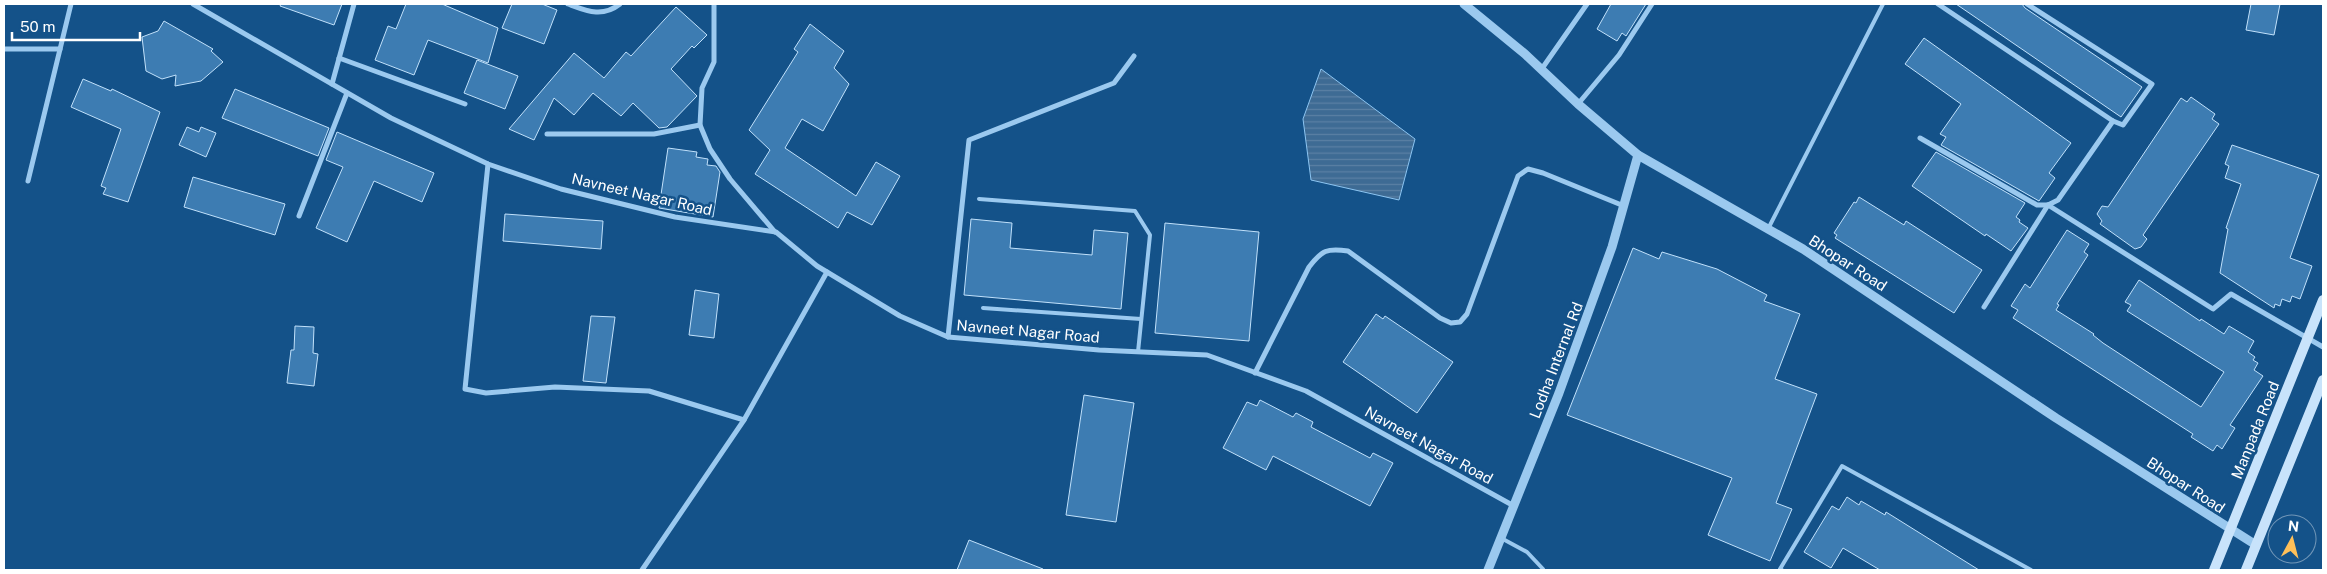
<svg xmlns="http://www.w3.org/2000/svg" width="2327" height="574" font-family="'Public Sans',sans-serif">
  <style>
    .water { fill: url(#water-rules); stroke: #8cc5f2 }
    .building { fill: #3d7cb2; stroke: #c1e1fb }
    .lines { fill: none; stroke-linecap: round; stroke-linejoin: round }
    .service { stroke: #9bc9ef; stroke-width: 4 }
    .minor { stroke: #9bc9ef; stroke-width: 5 }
    .tertiary { stroke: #9bc9ef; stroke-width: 9 }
    .secondary { stroke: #c8e3fb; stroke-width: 10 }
    .labels { text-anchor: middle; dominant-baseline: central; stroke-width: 5; stroke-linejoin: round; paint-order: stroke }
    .street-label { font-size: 15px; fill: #fff; stroke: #145289 }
  </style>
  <defs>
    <pattern id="water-rules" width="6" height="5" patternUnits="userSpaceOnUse" patternTransform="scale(1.25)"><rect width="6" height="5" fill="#3e6b94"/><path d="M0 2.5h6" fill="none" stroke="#5b81a4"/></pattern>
  </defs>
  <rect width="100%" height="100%" fill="#145289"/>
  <polygon class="water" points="1321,69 1415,139 1399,200 1311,180 1303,119"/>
  <g class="building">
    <polygon points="281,4 342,4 334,25 280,6"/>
    <polygon points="406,4 442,4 498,28 488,63 428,40 414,75 375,60 388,26 396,29"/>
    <polygon points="512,4 542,4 557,10 544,44 502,28"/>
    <polygon points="1611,4 1646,4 1626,36 1622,33 1617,41 1597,29"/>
    <polygon points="1956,4 2022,4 2025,8 2142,87 2121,117"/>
    <polygon points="2251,4 2280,4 2274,35 2246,30"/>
    <polygon points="676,7 707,35 694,48 692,46 671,69 697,96 667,127 659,128 633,103 621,116 593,93 574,115 554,98 534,140 509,129 574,53 604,78 626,52 631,56"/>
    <polygon points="164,21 213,49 211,51 223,62 201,81 175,86 176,75 162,79 146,71 142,37 158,31"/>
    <polygon points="810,24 844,51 834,68 849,84 823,131 802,119 785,148 856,196 876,162 900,176 872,225 847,212 838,228 755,174 770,150 749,130 798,52 794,49"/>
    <polygon points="1924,38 2071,143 2049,173 2055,178 2039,201 1941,145 1946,137 1940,134 1961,104 1905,64"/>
    <polygon points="477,60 518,76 505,109 464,93"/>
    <polygon points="83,79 111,91 112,89 160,112 128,202 103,194 106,188 101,186 121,129 71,107"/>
    <polygon points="235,89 329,128 318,156 222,118"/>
    <polygon points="2191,97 2215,114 2212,119 2219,124 2143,235 2147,239 2141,247 2135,249 2100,224 2102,221 2097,214 2102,206 2108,207 2181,98 2187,102"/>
    <polygon points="187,127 199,132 201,127 216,133 206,157 179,145"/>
    <polygon points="337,132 434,173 422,202 374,181 347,242 316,228 343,167 326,160"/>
    <polygon points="2232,145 2319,175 2290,258 2312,266 2300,299 2292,296 2290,302 2282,299 2280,306 2275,304 2274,308 2220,273 2228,229 2226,228 2241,184 2225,178 2229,166 2225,164"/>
    <polygon points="668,148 697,152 696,157 708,159 707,165 716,166 720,172 713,217 659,208"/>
    <polygon points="1936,152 2025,203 2016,217 2020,220 2019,222 2028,228 2011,251 1986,234 1985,236 1912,186"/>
    <polygon points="193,177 285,204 275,235 184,207"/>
    <polygon points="1859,197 1904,225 1906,221 1982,270 1954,313 1835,238 1837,235 1834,233 1854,202 1856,203"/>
    <polygon points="505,214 603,221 601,249 503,241"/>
    <polygon points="971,219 1012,223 1010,248 1092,255 1094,230 1128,233 1121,309 964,295"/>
    <polygon points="1165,223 1259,232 1249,341 1155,333"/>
    <polygon points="2067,230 2089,244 2084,252 2088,255 2057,304 2059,305 2056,310 2094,334 2093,335 2103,343 2201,407 2224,372 2127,311 2131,305 2125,302 2139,280 2200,321 2201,319 2224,334 2229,326 2254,341 2248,352 2255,357 2253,360 2258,363 2254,370 2263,376 2230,425 2235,428 2222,449 2217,445 2213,451 2191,437 2193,434 2013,318 2018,310 2011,306 2025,284 2030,288"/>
    <polygon points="1633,248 1659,259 1662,252 1717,269 1767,295 1764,301 1800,314 1775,379 1817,394 1776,503 1792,509 1770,561 1708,535 1732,478 1567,415"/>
    <polygon points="695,290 719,294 714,338 689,335"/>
    <polygon points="1376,314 1383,319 1385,316 1453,362 1417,413 1343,362"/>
    <polygon points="591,316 615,317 606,383 583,381"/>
    <polygon points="295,326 314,327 313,353 318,354 314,386 287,383 291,350 294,350"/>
    <polygon points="1084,395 1134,403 1116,522 1066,515"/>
    <polygon points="1260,400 1293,417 1296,413 1313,422 1311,427 1370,458 1373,453 1393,463 1370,506 1273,456 1266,470 1223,448 1247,402 1257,406"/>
    <polygon points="1847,497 1859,505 1861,501 1885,515 1886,512 1979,570 1880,570 1843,548 1831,568 1804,552 1832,506 1839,510"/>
    <polygon points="969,540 1043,569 1043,570 957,570"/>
  </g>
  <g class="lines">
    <g class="service">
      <polyline points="979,199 1135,211 1150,235 1138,352"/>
      <polyline points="1768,229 1883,4"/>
      <polyline points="983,308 1141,319"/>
      <polyline points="1501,538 1527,552 1543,569"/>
      <polyline points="1782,570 1780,569 1842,466 2031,570"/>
    </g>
    <g class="minor">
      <polyline points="193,4 391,118 488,164 561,189 675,217 776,232 817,266 900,316 948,337 1099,350 1207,355 1306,391 1514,506"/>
      <path d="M 568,4 C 587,11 602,18 620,4"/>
      <polyline points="714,4 714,62 702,88 700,125 710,149 730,179 775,232"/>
      <polyline points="1938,4 2113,121 2123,125 2152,84 2027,4"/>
      <polyline points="4,49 60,49"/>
      <polyline points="339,58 465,104"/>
      <polyline points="1541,70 1587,4"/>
      <polyline points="332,84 354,4"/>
      <polyline points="1578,104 1619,55 1652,4"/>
      <polyline points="547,134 654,134 700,125"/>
      <polyline points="1920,138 2037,205 2048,205 2058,200 2113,121"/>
      <polyline points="488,164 465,389 486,393 555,387 649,391 744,420"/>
      <polyline points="28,181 71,4"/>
      <polyline points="299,216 347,93"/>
      <polyline points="1984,307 2048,205 2213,309 2231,294 2323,347"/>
      <polyline points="948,337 969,140 1114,83 1134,56"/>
      <path d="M 1255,373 L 1309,267 C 1322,250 1327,248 1348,251 L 1440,318 L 1451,323 L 1460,322 L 1467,314 L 1518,176 L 1528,169 L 1543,173 L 1624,206"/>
      <polyline points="642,570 744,420 827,272"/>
    </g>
    <g class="tertiary">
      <polyline points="1464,4 1525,54 1578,104 1638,155 1803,249 2056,418 2256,545"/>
      <polyline points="1488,570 1559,393 1612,247 1638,155"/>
    </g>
    <g class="secondary">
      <polyline points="2214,570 2323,300"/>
      <polyline points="2246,570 2323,380"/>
    </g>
  </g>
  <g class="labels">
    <g class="street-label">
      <text transform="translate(642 194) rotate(13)">Navneet Nagar Road</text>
      <text transform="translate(1848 263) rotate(33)">Bhopar Road</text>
      <text transform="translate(1028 331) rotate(5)">Navneet Nagar Road</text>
      <text transform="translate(1556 360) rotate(-69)">Lodha Internal Rd</text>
      <text transform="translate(2255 430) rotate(-68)">Manpada Road</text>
      <text transform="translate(1429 445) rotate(29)">Navneet Nagar Road</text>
      <text transform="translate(2186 485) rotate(33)">Bhopar Road</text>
    </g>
  </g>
  <rect width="2327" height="574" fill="none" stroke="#ffffff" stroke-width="10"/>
  <g transform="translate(2292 539) rotate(7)"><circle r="24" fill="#145289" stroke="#7297b8"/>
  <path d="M0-4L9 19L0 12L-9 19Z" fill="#ffc059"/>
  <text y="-8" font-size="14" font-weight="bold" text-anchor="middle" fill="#ffffff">N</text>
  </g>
  <path d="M12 32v8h128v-8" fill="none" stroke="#ffffff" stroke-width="2.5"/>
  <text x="20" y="32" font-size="15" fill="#ffffff" stroke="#145289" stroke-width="4" paint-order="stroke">50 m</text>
</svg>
